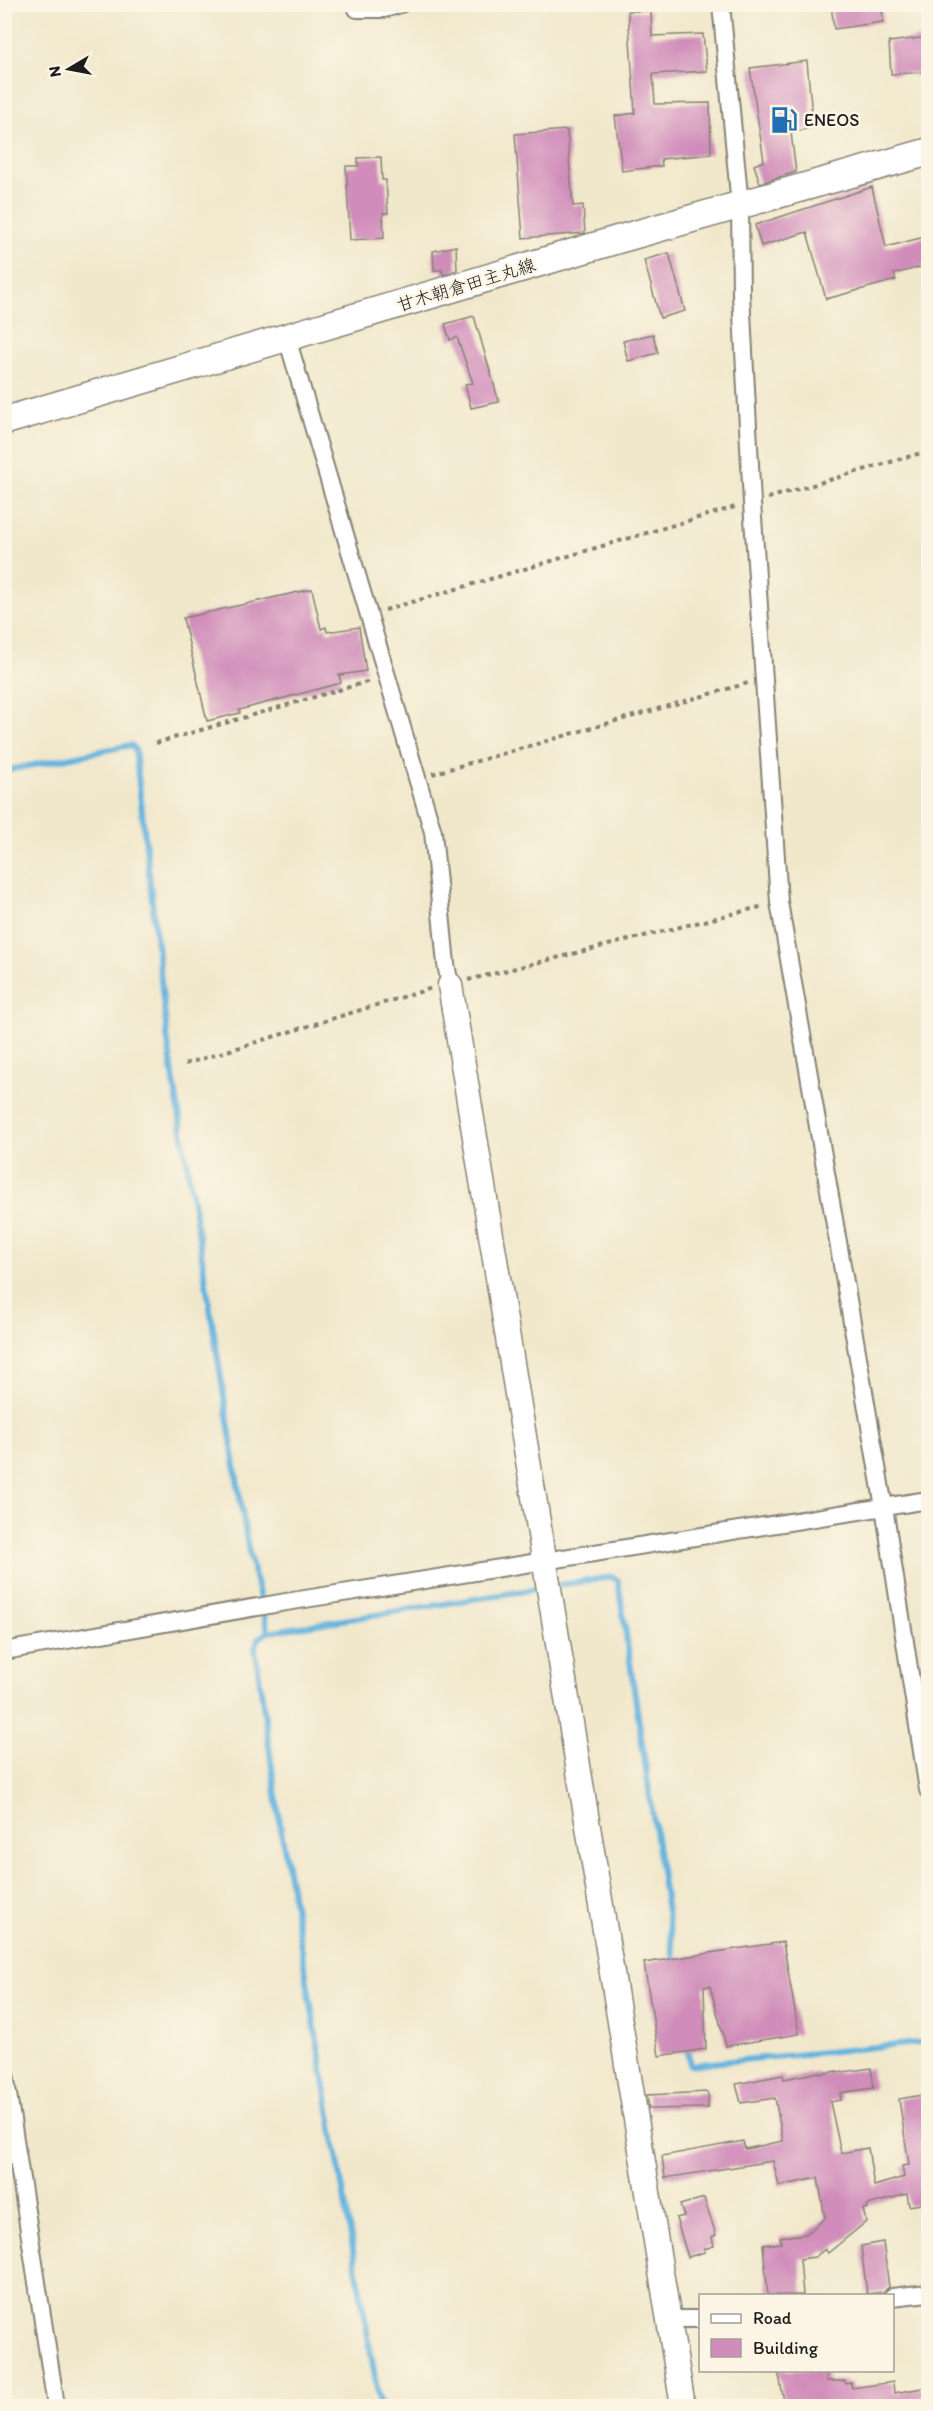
<svg xmlns="http://www.w3.org/2000/svg" width="933" height="2411" font-family="Itim,'Klee One',sans-serif">
  <style>
    .lines { fill: none; stroke-linecap: round; stroke-linejoin: round }
    .stream { stroke: #62b2dd; stroke-width: 6 }
    .building { fill: #d08cba }
    .street-casing { stroke: #868274; stroke-width: 20 }
    .secondary-casing { stroke: #868274; stroke-width: 27 }
    .primary-casing { stroke: #868274; stroke-width: 30 }
    .path { stroke: #868274; stroke-width: 4; stroke-dasharray: 4.5 4.5; stroke-linecap: butt }
    .street { stroke: #fff; stroke-width: 16 }
    .secondary { stroke: #fff; stroke-width: 24 }
    .primary { stroke: #fff; stroke-width: 27 }
    .labels { text-anchor: middle; dominant-baseline: central; stroke-width: 5; stroke-linejoin: round; paint-order: stroke }
    .poi-label { font-size: 18px; fill: #1c1c1c; stroke: #fcf5e5; text-anchor: start }
    .street-label { font-size: 18px; fill: #1c1c1c; stroke: #fcf5e5 }
  </style>
  <rect width="100%" height="100%" fill="#fcf5e5"/>
  <filter id="ink" filterUnits="userSpaceOnUse"><feTurbulence type="fractalNoise" baseFrequency=".0167" numOctaves="2"/><feDisplacementMap in="SourceGraphic" scale="12" xChannelSelector="R" yChannelSelector="G"/><feConvolveMatrix kernelMatrix="1 2 1 2 8 2 1 2 1" color-interpolation-filters="sRGB"/></filter>
  <filter id="wash" filterUnits="userSpaceOnUse"><feTurbulence type="fractalNoise" baseFrequency=".008" numOctaves="4" result="noise"/><feDisplacementMap in="SourceGraphic" scale="24" xChannelSelector="R" yChannelSelector="G"/><feGaussianBlur stdDeviation="1.35" result="paint"/><feColorMatrix in="noise" values="0 0 0 0 0 0 0 0 0 0 0 0 0 0 0 0 0 1.4 0 .05"/><feComposite in="paint" operator="in"/></filter>
  <g filter="url(#wash)">
    <rect width="100%" height="100%" fill="#f1e8cc"/>
    <g class="lines">
      <g class="stream">
        <polyline points="4,771 131,745 135,749 168,1043 248,1548 268,1632"/>
        <polyline points="553,1586 611,1577 618,1580 675,1966"/>
        <polyline points="687,2045 690,2065 928,2042"/>
        <polyline points="380,2406 281,1830 255,1648 258,1639 268,1632 543,1588"/>
      </g>
    </g>
    <g id="blocks">
      <g class="building">
        <polygon points="831,4 882,4 883,22 834,29"/>
        <polygon points="628,11 651,11 652,36 703,34 707,71 653,74 655,104 710,103 711,154 661,159 662,166 622,171 615,116 635,113"/>
        <polygon points="928,37 928,72 891,74 889,42"/>
        <polygon points="807,61 813,127 791,133 796,172 760,183 754,165 764,161 750,68"/>
        <polygon points="567,130 573,206 583,205 585,233 523,238 515,134"/>
        <polygon points="381,157 382,180 386,180 388,213 383,213 384,238 350,240 346,166 358,166 358,158"/>
        <polygon points="872,187 886,247 928,236 928,265 894,274 896,280 826,299 807,232 761,246 755,225"/>
        <polygon points="456,246 457,270 443,275 442,270 434,270 433,251"/>
        <polygon points="669,253 685,311 660,318 644,260"/>
        <polygon points="474,316 499,402 471,408 465,384 473,383 457,337 450,340 445,324"/>
        <polygon points="653,334 658,353 628,361 623,341"/>
        <polygon points="312,589 321,629 326,627 327,632 359,627 366,671 339,675 341,683 239,710 240,713 207,721 183,618"/>
        <polygon points="783,1942 799,2034 726,2046 710,1986 704,1987 706,2049 659,2056 644,1963"/>
        <polygon points="871,2068 874,2088 840,2093 841,2100 830,2102 841,2153 868,2148 874,2186 904,2177 902,2166 909,2165 899,2099 928,2094 928,2203 909,2206 907,2194 867,2205 868,2208 863,2209 866,2222 828,2253 825,2249 815,2257 800,2259 803,2295 768,2295 763,2245 781,2243 780,2237 806,2234 825,2218 818,2178 779,2186 773,2161 665,2178 662,2156 743,2141 745,2149 783,2141 775,2098 741,2103 736,2084 783,2075 784,2079 819,2072 820,2074 837,2071 837,2073"/>
        <polygon points="708,2092 708,2108 649,2109 647,2095"/>
        <polygon points="704,2198 716,2235 712,2237 714,2246 704,2249 705,2252 688,2257 676,2218 684,2216 680,2205"/>
        <polygon points="883,2242 889,2287 883,2292 867,2294 861,2246"/>
        <polygon points="778,2370 826,2370 827,2381 845,2381 846,2384 851,2383 852,2388 893,2382 894,2393 928,2387 928,2405 785,2406"/>
      </g>
    </g>
  </g>
  <g filter="url(#ink)">
    <use href="#blocks" fill-opacity="0" stroke="#868274" stroke-width="1.5"/>
    <g class="lines">
      <defs>
        <g id="street">
          <polyline points="357,4 357,9 384,9 401,4"/>
          <polyline points="721,4 740,206 741,294 752,503 779,902 884,1507 928,1790"/>
          <polyline points="287,338 433,832 446,964 450,985"/>
          <polyline points="4,1651 286,1602 928,1500"/>
          <polyline points="4,2068 56,2406"/>
          <polyline points="892,2297 928,2293"/>
          <polyline points="670,2319 700,2319"/>
        </g>
        <polyline id="secondary" points="450,985 683,2406"/>
        <polyline id="primary" points="4,421 616,240 928,152"/>
      </defs>
      <use href="#street" class="street-casing"/>
      <use href="#secondary" class="secondary-casing"/>
      <use href="#primary" class="primary-casing"/>
      <g class="path">
        <polyline points="768,498 928,451"/>
        <polyline points="385,610 735,507"/>
        <polyline points="156,743 370,681"/>
        <polyline points="432,774 748,683"/>
        <polyline points="468,980 764,906"/>
        <polyline points="185,1064 432,988"/>
      </g>
      <use href="#street" class="street"/>
      <use href="#secondary" class="secondary"/>
      <use href="#primary" class="primary"/>
    </g>
  </g>
  <defs>
    <symbol id="fuel-bare" viewBox="-9 -9 18 18"><path d="M-5.5-6h7V0h2V4h1.3V-2.5L3-4.5l.8-.8L6-3V5H2.5V1h-1V6h-7ZM-4.2-4.7v3.2H.2V-4.7Z" fill="#1f6fb2" stroke="#fcf5e5" stroke-width="2.5" paint-order="stroke"/></symbol>
  </defs>
  <g fill-rule="evenodd">
    <use href="#fuel-bare" x="765" y="101" width="38" height="38"/>
  </g>
  <g class="labels">
    <g class="poi-label">
      <text x="804" y="120">ENEOS</text>
    </g>
    <g class="street-label">
      <text transform="translate(466 285) rotate(-17)">甘木朝倉田主丸線</text>
    </g>
  </g>
  <rect width="933" height="2411" fill="none" stroke="#fcf5e5" stroke-width="24"/>
  <rect x="699" y="2294" width="195" height="78" fill="#fcf5e5" stroke="#a29e95" stroke-width="1.5"/>
  <rect x="711" y="2314" width="30" height="9" fill="#ffffff" stroke="#a29e95" stroke-width="1.5"/>
  <text x="753" y="2324" font-size="18" fill="#1c1c1c">Road</text>
  <rect x="711" y="2339" width="30" height="18" fill="#d08cba" stroke="#a29e95" stroke-width="1.5"/>
  <text x="753" y="2354" font-size="18" fill="#1c1c1c">Building</text>
  <g transform="translate(69 69) rotate(260)" stroke="#fcf5e5" stroke-width="4.5" paint-order="stroke">
  <path d="M0-4.5L10 22L0 15L-10 22Z" fill="#1c1c1c"/>
  <text y="-9" font-size="16" font-weight="bold" text-anchor="middle" fill="#1c1c1c">N</text>
  </g>
</svg>
